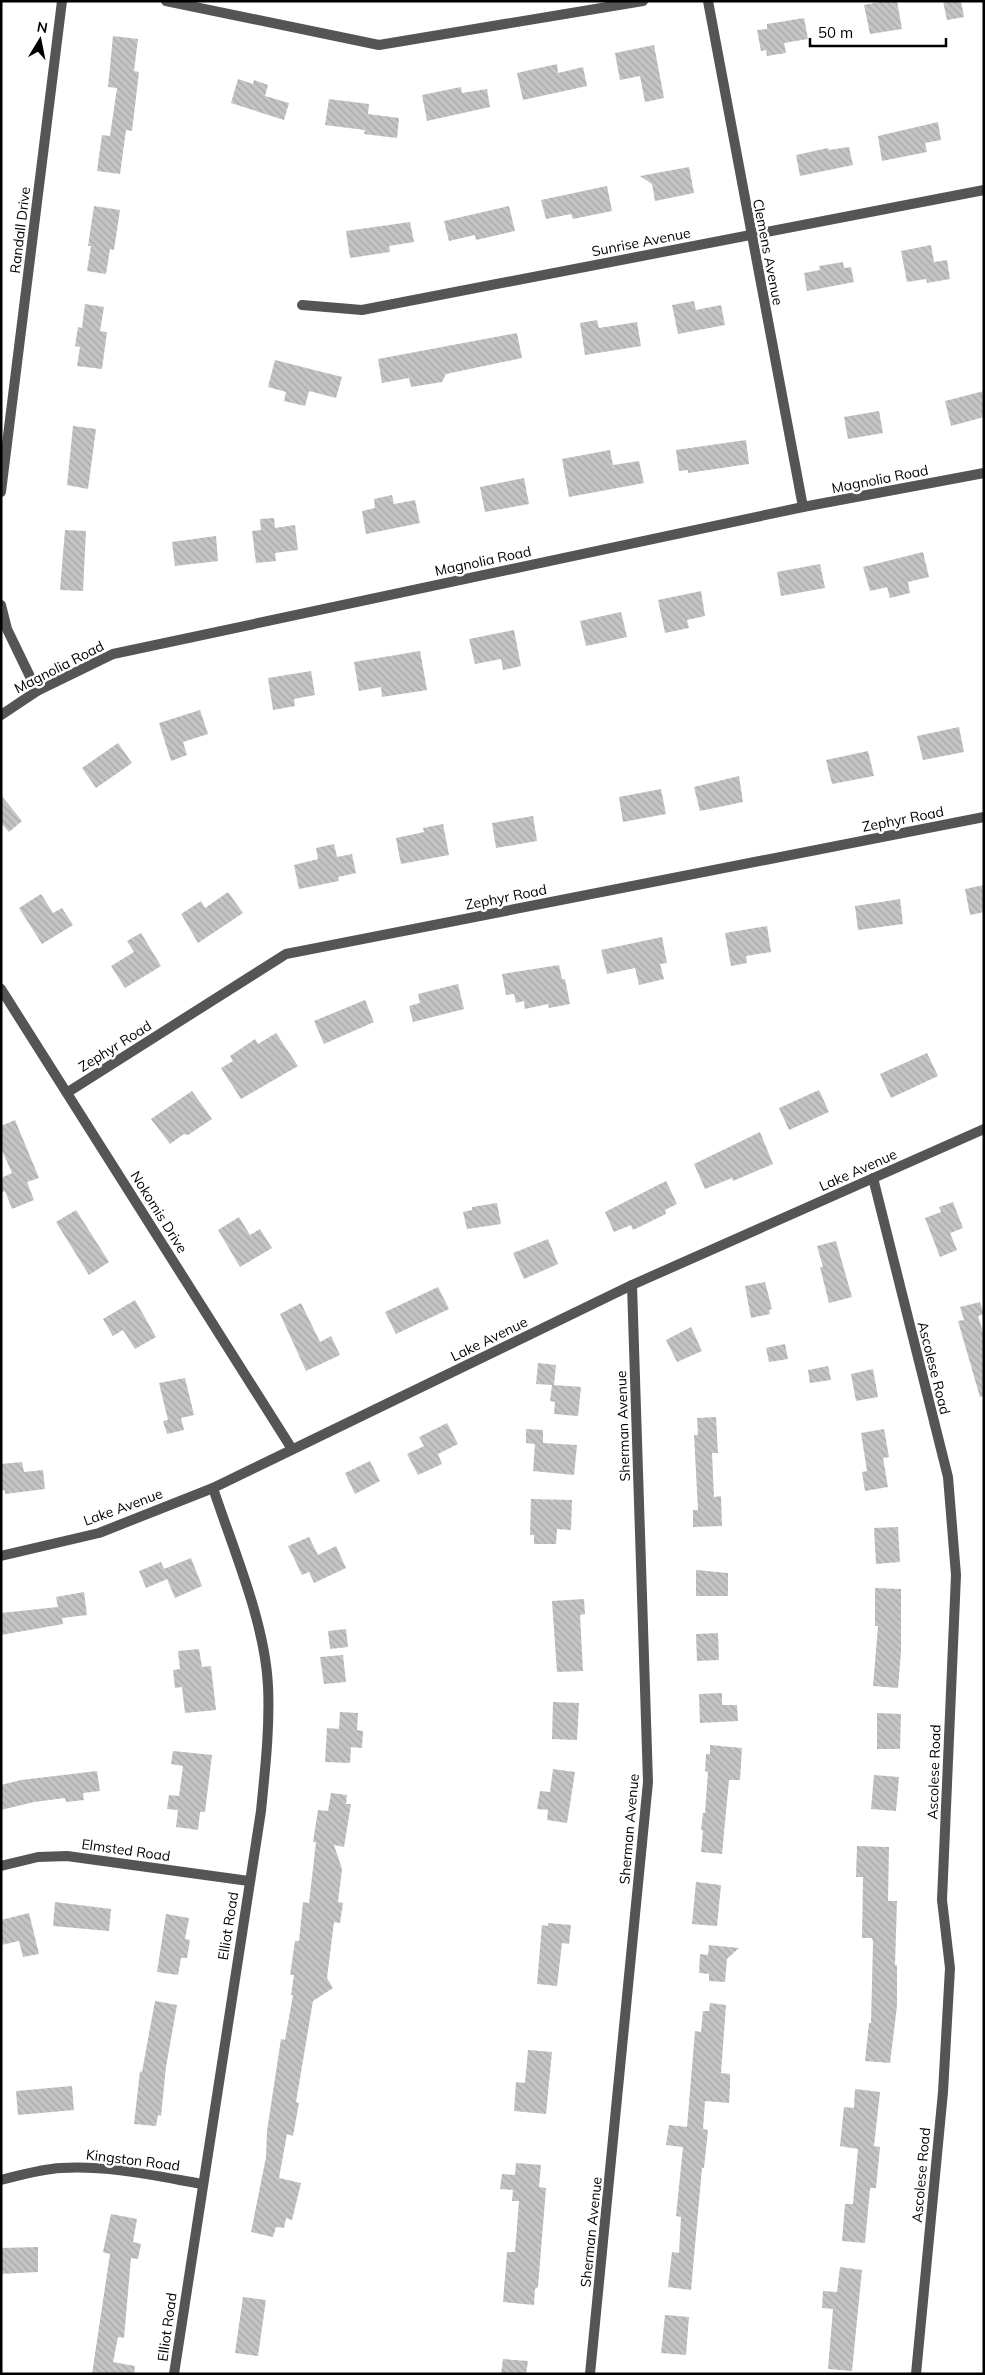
<svg xmlns="http://www.w3.org/2000/svg" width="985" height="2375" font-family="Mulish,sans-serif">
  <style>
    .building { fill: url(#building-back-hatch) }
    .lines { fill: none; stroke-linecap: round; stroke-linejoin: round }
    .minor { stroke: #555; stroke-width: 10 }
    .tertiary { stroke: #555; stroke-width: 10 }
    .labels { text-anchor: middle; dominant-baseline: central; stroke-width: 5; stroke-linejoin: round; paint-order: stroke }
    .street-label { font-size: 14px; fill: #000; stroke: #fff }
  </style>
  <defs>
    <pattern id="building-back-hatch" width="6" height="6" patternUnits="userSpaceOnUse" patternTransform="scale(1.25)"><rect width="6" height="6" fill="#c4c4c4"/><path d="M-1 5l2 2M0 0l6 6M5-1l2 2" fill="none" stroke="#a7a7a7"/></pattern>
  </defs>
  <rect width="100%" height="100%" fill="#fff"/>
  <g class="building">
    <polygon points="884,1 897,1 902,29 870,34 864,5"/>
    <polygon points="943,1 961,1 964,17 947,20"/>
    <polygon points="804,18 808,39 784,43 786,53 767,56 766,50 761,51 757,30 767,29 767,24"/>
    <polygon points="113,36 138,39 134,71 139,72 132,131 126,130 120,174 97,171 102,135 110,136 117,88 108,87"/>
    <polygon points="654,45 664,98 645,102 640,76 620,80 615,53"/>
    <polygon points="557,64 558,73 583,67 587,86 523,100 517,73"/>
    <polygon points="238,79 253,84 254,80 268,85 265,96 289,103 284,120 231,103"/>
    <polygon points="461,87 462,93 487,89 490,107 427,121 422,95"/>
    <polygon points="329,99 369,104 368,114 399,118 397,138 364,134 365,130 325,125"/>
    <polygon points="938,122 941,140 925,143 927,152 882,161 878,136"/>
    <polygon points="849,147 853,165 800,176 796,155 828,148 829,150"/>
    <polygon points="689,167 694,193 655,201 652,184 640,176"/>
    <polygon points="607,186 612,211 573,219 571,214 546,219 541,200"/>
    <polygon points="94,206 120,210 114,250 110,249 106,274 87,271 91,246 88,246"/>
    <polygon points="509,206 515,231 476,240 475,235 449,241 444,221"/>
    <polygon points="410,222 414,242 389,246 390,252 350,258 346,231"/>
    <polygon points="931,245 934,262 947,260 950,279 927,283 926,279 907,282 901,251"/>
    <polygon points="843,262 844,268 851,267 854,282 807,291 804,273 820,270 819,266"/>
    <polygon points="694,301 696,310 721,305 725,325 678,334 672,305"/>
    <polygon points="85,304 104,307 100,331 107,332 102,369 77,366 80,347 75,346 78,327 82,328"/>
    <polygon points="597,320 599,328 637,322 641,346 585,355 580,323"/>
    <polygon points="517,333 522,358 446,374 442,382 411,387 409,378 382,383 378,359"/>
    <polygon points="275,360 342,377 336,398 309,391 305,406 284,401 286,392 268,387"/>
    <polygon points="984,391 984,417 951,426 945,401"/>
    <polygon points="879,411 883,433 848,439 844,417"/>
    <polygon points="73,426 96,429 88,489 67,485"/>
    <polygon points="746,440 749,464 688,473 688,470 679,471 676,450"/>
    <polygon points="610,450 613,465 639,461 644,483 569,497 562,459"/>
    <polygon points="524,478 529,504 485,512 480,487"/>
    <polygon points="392,495 394,504 415,500 420,523 366,534 362,511 375,508 374,499"/>
    <polygon points="274,518 275,528 295,525 298,550 275,553 276,561 256,563 252,531 261,530 260,519"/>
    <polygon points="65,530 86,531 83,591 60,590"/>
    <polygon points="216,536 218,561 175,566 172,542"/>
    <polygon points="923,552 929,577 908,582 910,593 890,598 887,587 870,591 863,567"/>
    <polygon points="820,564 825,588 781,596 777,572"/>
    <polygon points="701,591 705,616 687,620 689,628 665,633 658,600"/>
    <polygon points="621,612 627,637 586,646 580,621"/>
    <polygon points="514,630 521,666 503,670 501,659 475,664 469,639"/>
    <polygon points="420,651 427,690 382,697 381,687 359,691 354,662"/>
    <polygon points="311,671 315,695 294,699 295,706 273,710 268,678"/>
    <polygon points="200,710 208,734 183,742 187,755 171,761 159,723"/>
    <polygon points="959,727 964,752 923,760 917,736"/>
    <polygon points="118,743 132,763 96,788 82,768"/>
    <polygon points="868,751 874,776 832,784 826,760"/>
    <polygon points="739,776 743,802 700,811 694,787"/>
    <polygon points="661,789 666,814 623,822 619,797"/>
    <polygon points="1,795 22,821 9,832 1,823"/>
    <polygon points="533,816 537,841 496,848 492,823"/>
    <polygon points="443,824 449,855 401,864 396,838 424,832 423,828"/>
    <polygon points="334,844 337,857 352,854 356,873 338,877 339,881 299,889 294,865 318,859 316,848"/>
    <polygon points="984,885 984,912 970,915 965,889"/>
    <polygon points="228,892 243,913 198,943 181,914 201,901 205,908"/>
    <polygon points="41,894 53,913 62,908 73,925 42,944 19,908"/>
    <polygon points="900,899 903,924 858,930 855,906"/>
    <polygon points="767,926 771,952 746,956 747,963 731,966 725,933"/>
    <polygon points="141,933 161,966 125,988 111,966 134,952 127,941"/>
    <polygon points="662,937 667,963 660,964 664,979 639,985 635,968 607,974 601,950"/>
    <polygon points="559,965 562,979 565,979 570,1004 549,1008 548,1004 525,1009 524,1001 516,1003 514,994 506,995 502,974"/>
    <polygon points="458,984 464,1009 413,1022 409,1006 420,1003 418,994"/>
    <polygon points="365,1000 374,1022 324,1044 314,1021"/>
    <polygon points="276,1033 298,1066 241,1099 221,1068 233,1061 230,1056 255,1039 258,1044"/>
    <polygon points="927,1053 938,1076 891,1098 880,1074"/>
    <polygon points="819,1090 829,1112 789,1130 779,1108"/>
    <polygon points="192,1091 212,1119 188,1135 184,1134 170,1144 151,1119"/>
    <polygon points="15,1120 39,1178 27,1182 34,1200 12,1209 5,1191 1,1193 1,1178 12,1173 1,1148 1,1126"/>
    <polygon points="760,1132 773,1164 733,1181 732,1178 705,1189 694,1164"/>
    <polygon points="666,1181 677,1204 665,1210 666,1214 633,1230 631,1225 614,1232 605,1212"/>
    <polygon points="953,1202 963,1228 950,1233 957,1250 940,1257 925,1218 941,1212 939,1207"/>
    <polygon points="497,1203 501,1224 467,1229 463,1212 472,1210 472,1207"/>
    <polygon points="76,1210 109,1262 89,1275 56,1222"/>
    <polygon points="239,1217 250,1235 260,1229 272,1248 240,1267 218,1230"/>
    <polygon points="548,1239 558,1264 524,1279 513,1253"/>
    <polygon points="836,1241 852,1297 829,1303 820,1267 823,1267 817,1246"/>
    <polygon points="765,1282 772,1309 769,1310 770,1314 751,1318 745,1286"/>
    <polygon points="438,1287 449,1309 396,1334 385,1312"/>
    <polygon points="135,1300 156,1337 135,1349 123,1330 113,1336 103,1319"/>
    <polygon points="980,1302 984,1314 978,1316 984,1335 984,1396 980,1397 958,1321 964,1320 960,1307"/>
    <polygon points="301,1303 320,1342 331,1336 340,1355 306,1371 280,1314"/>
    <polygon points="691,1327 702,1351 677,1362 666,1340"/>
    <polygon points="785,1344 788,1359 769,1362 766,1348"/>
    <polygon points="538,1363 556,1365 554,1385 581,1387 578,1416 554,1414 555,1402 550,1401 552,1385 536,1384"/>
    <polygon points="828,1366 831,1380 810,1383 808,1370"/>
    <polygon points="873,1369 878,1397 856,1401 851,1374"/>
    <polygon points="185,1378 194,1415 181,1418 184,1430 167,1434 163,1421 168,1420 159,1383"/>
    <polygon points="716,1417 718,1453 712,1453 714,1497 721,1496 722,1526 693,1527 693,1510 698,1510 694,1435 698,1435 697,1418"/>
    <polygon points="447,1423 458,1444 438,1454 442,1464 418,1475 407,1454 424,1446 419,1437"/>
    <polygon points="526,1429 543,1430 543,1443 577,1445 574,1475 533,1471 535,1444 526,1443"/>
    <polygon points="884,1429 889,1457 883,1458 888,1487 865,1491 862,1472 867,1471 861,1433"/>
    <polygon points="370,1461 380,1481 355,1494 345,1473"/>
    <polygon points="22,1462 24,1472 43,1470 45,1489 5,1494 5,1490 1,1491 1,1464"/>
    <polygon points="531,1499 572,1500 571,1530 557,1529 556,1544 534,1544 534,1535 530,1535"/>
    <polygon points="898,1527 900,1562 876,1564 874,1528"/>
    <polygon points="309,1537 318,1555 336,1546 346,1568 314,1583 309,1572 302,1575 288,1546"/>
    <polygon points="191,1558 202,1586 175,1598 167,1579 146,1588 139,1571 161,1562 164,1569"/>
    <polygon points="696,1570 728,1573 728,1596 696,1596"/>
    <polygon points="875,1588 901,1589 901,1651 898,1688 873,1686 878,1626 875,1626"/>
    <polygon points="84,1592 87,1615 62,1618 63,1624 1,1635 1,1613 58,1607 56,1597"/>
    <polygon points="584,1599 585,1614 580,1615 583,1671 557,1672 552,1601"/>
    <polygon points="346,1629 348,1647 330,1649 328,1631"/>
    <polygon points="718,1633 719,1660 697,1661 696,1634"/>
    <polygon points="199,1649 202,1667 211,1666 216,1710 185,1713 182,1687 175,1688 173,1670 180,1669 178,1651"/>
    <polygon points="343,1655 346,1682 324,1684 320,1657"/>
    <polygon points="722,1693 722,1705 737,1705 738,1721 700,1723 699,1694"/>
    <polygon points="553,1702 579,1703 577,1740 552,1739"/>
    <polygon points="340,1712 358,1713 357,1730 363,1731 362,1748 351,1747 350,1763 325,1762 327,1728 339,1729"/>
    <polygon points="877,1713 901,1714 900,1749 877,1749"/>
    <polygon points="710,1745 742,1748 740,1780 729,1780 722,1854 701,1852 703,1830 701,1830 703,1813 705,1813 708,1772 705,1771 706,1754 710,1754"/>
    <polygon points="173,1751 212,1755 205,1812 200,1812 198,1830 176,1827 178,1810 167,1809 169,1795 179,1796 183,1766 171,1764"/>
    <polygon points="553,1769 575,1772 567,1823 547,1820 548,1810 537,1809 540,1791 550,1792"/>
    <polygon points="97,1771 100,1791 83,1793 84,1800 66,1802 65,1798 34,1802 1,1810 1,1785 21,1780"/>
    <polygon points="874,1775 899,1777 896,1811 871,1809"/>
    <polygon points="331,1793 347,1795 346,1804 351,1804 344,1847 334,1845 342,1869 338,1902 343,1903 340,1923 334,1922 327,1978 333,1988 313,2001 296,2102 299,2103 293,2136 287,2134 279,2178 301,2183 292,2220 286,2218 284,2228 276,2227 273,2237 251,2232 266,2157 267,2131 281,2039 285,2040 293,1995 291,1995 294,1975 290,1975 295,1941 299,1941 303,1902 309,1903 316,1842 313,1842 318,1810 328,1811"/>
    <polygon points="857,1846 889,1847 888,1901 897,1901 895,1965 897,1965 897,2006 890,2063 865,2061 869,2023 871,2023 873,1942 872,1938 862,1938 863,1877 856,1877"/>
    <polygon points="696,1882 721,1885 717,1926 692,1924"/>
    <polygon points="55,1902 111,1909 109,1931 53,1926"/>
    <polygon points="29,1913 39,1954 23,1957 19,1941 1,1945 1,1920"/>
    <polygon points="166,1914 189,1918 185,1939 190,1940 187,1958 181,1958 178,1975 157,1972"/>
    <polygon points="548,1923 571,1925 569,1944 562,1943 557,1986 537,1984 542,1925 548,1926"/>
    <polygon points="709,1945 739,1948 727,1959 725,1982 709,1981 709,1974 699,1973 700,1954 708,1955"/>
    <polygon points="155,2001 177,2005 166,2067 161,2116 158,2115 156,2126 134,2124 140,2071 142,2072"/>
    <polygon points="710,2003 726,2005 721,2073 730,2074 730,2087 729,2103 705,2101 703,2129 708,2130 704,2168 702,2168 691,2290 668,2287 672,2252 679,2253 681,2217 676,2216 683,2147 666,2145 669,2125 687,2127 695,2031 701,2032 703,2011 709,2011"/>
    <polygon points="528,2050 552,2052 546,2114 514,2111 516,2082 525,2083"/>
    <polygon points="72,2086 74,2110 18,2115 16,2091"/>
    <polygon points="855,2089 880,2092 874,2146 880,2147 876,2188 870,2188 865,2243 842,2241 845,2204 853,2204 858,2149 840,2146 844,2107 854,2108"/>
    <polygon points="516,2163 541,2165 539,2187 546,2188 538,2287 535,2289 534,2305 503,2302 507,2252 515,2252 519,2201 512,2201 513,2190 500,2189 502,2174 515,2175"/>
    <polygon points="111,2214 137,2219 133,2242 141,2244 138,2259 131,2258 124,2338 118,2337 113,2362 135,2366 134,2374 92,2374 110,2254 103,2252"/>
    <polygon points="38,2247 38,2272 1,2274 1,2248"/>
    <polygon points="840,2267 862,2270 852,2371 828,2369 833,2309 822,2308 823,2291 837,2292"/>
    <polygon points="243,2297 266,2300 258,2356 235,2353"/>
    <polygon points="665,2315 689,2317 686,2355 661,2353"/>
    <polygon points="503,2359 528,2361 526,2374 501,2374"/>
  </g>
  <g class="lines">
    <g class="minor">
      <polyline points="166,1 379,45 643,1"/>
      <polyline points="708,1 803,507"/>
      <polyline points="302,305 362,310 984,190"/>
      <polyline points="1,492 62,1"/>
      <polyline points="1,605 7,629 37,691"/>
      <polyline points="1,715 37,691 113,654 803,507 984,473"/>
      <polyline points="1,989 292,1449"/>
      <polyline points="68,1092 286,954 984,817"/>
      <polyline points="873,1178 948,1477 956,1575 942,1900 950,1968 943,2092 916,2374"/>
      <polyline points="1,1866 38,1857 67,1856 249,1881"/>
      <path d="M 1,2180 C 21,2175 41,2169 61,2168 C 108,2165 156,2176 202,2184"/>
      <path d="M 174,2374 L 261,1811 C 265,1770 270,1728 268,1686 C 265,1622 233,1549 213,1488"/>
      <polyline points="590,2374 648,1782 632,1285"/>
    </g>
    <polyline class="tertiary" points="1,1556 99,1533 213,1488 632,1285 984,1129"/>
  </g>
  <g class="labels">
    <g class="street-label">
      <text transform="translate(20 230) rotate(-83)">Randall Drive</text>
      <text transform="translate(641 242) rotate(-11)">Sunrise Avenue</text>
      <text transform="translate(768 252) rotate(79)">Clemens Avenue</text>
      <text transform="translate(880 479) rotate(-11)">Magnolia Road</text>
      <text transform="translate(483 561) rotate(-12)">Magnolia Road</text>
      <text transform="translate(59 667) rotate(-27)">Magnolia Road</text>
      <text transform="translate(903 819) rotate(-11)">Zephyr Road</text>
      <text transform="translate(506 897) rotate(-11)">Zephyr Road</text>
      <text transform="translate(115 1046) rotate(-32)">Zephyr Road</text>
      <text transform="translate(858 1170) rotate(-24)">Lake Avenue</text>
      <text transform="translate(159 1212) rotate(58)">Nokomis Drive</text>
      <text transform="translate(489 1339) rotate(-26)">Lake Avenue</text>
      <text transform="translate(934 1368) rotate(76)">Ascolese Road</text>
      <text transform="translate(623 1426) rotate(-92)">Sherman Avenue</text>
      <text transform="translate(123 1507) rotate(-20)">Lake Avenue</text>
      <text transform="translate(934 1772) rotate(-88)">Ascolese Road</text>
      <text transform="translate(629 1829) rotate(-85)">Sherman Avenue</text>
      <text transform="translate(126 1850) rotate(8)">Elmsted Road</text>
      <text transform="translate(228 1926) rotate(-81)">Elliot Road</text>
      <text transform="translate(133 2160) rotate(7)">Kingston Road</text>
      <text transform="translate(921 2175) rotate(-85)">Ascolese Road</text>
      <text transform="translate(591 2232) rotate(-84)">Sherman Avenue</text>
      <text transform="translate(167 2327) rotate(-82)">Elliot Road</text>
    </g>
  </g>
  <rect width="985" height="2375" fill="none" stroke="#000000" stroke-width="5"/>
  <g transform="translate(40 40) rotate(10)" stroke="#ffffff" stroke-width="4" paint-order="stroke">
  <path d="M0-4L9 19L0 12L-9 19Z" fill="#000000"/>
  <text y="-8" font-size="14" font-weight="bold" text-anchor="middle" fill="#000000">N</text>
  </g>
  <path d="M810 38v8h136v-8" fill="none" stroke="#000000" stroke-width="2.5"/>
  <text x="818" y="38" font-size="15" fill="#000000" stroke="#ffffff" stroke-width="4" paint-order="stroke">50 m</text>
</svg>
